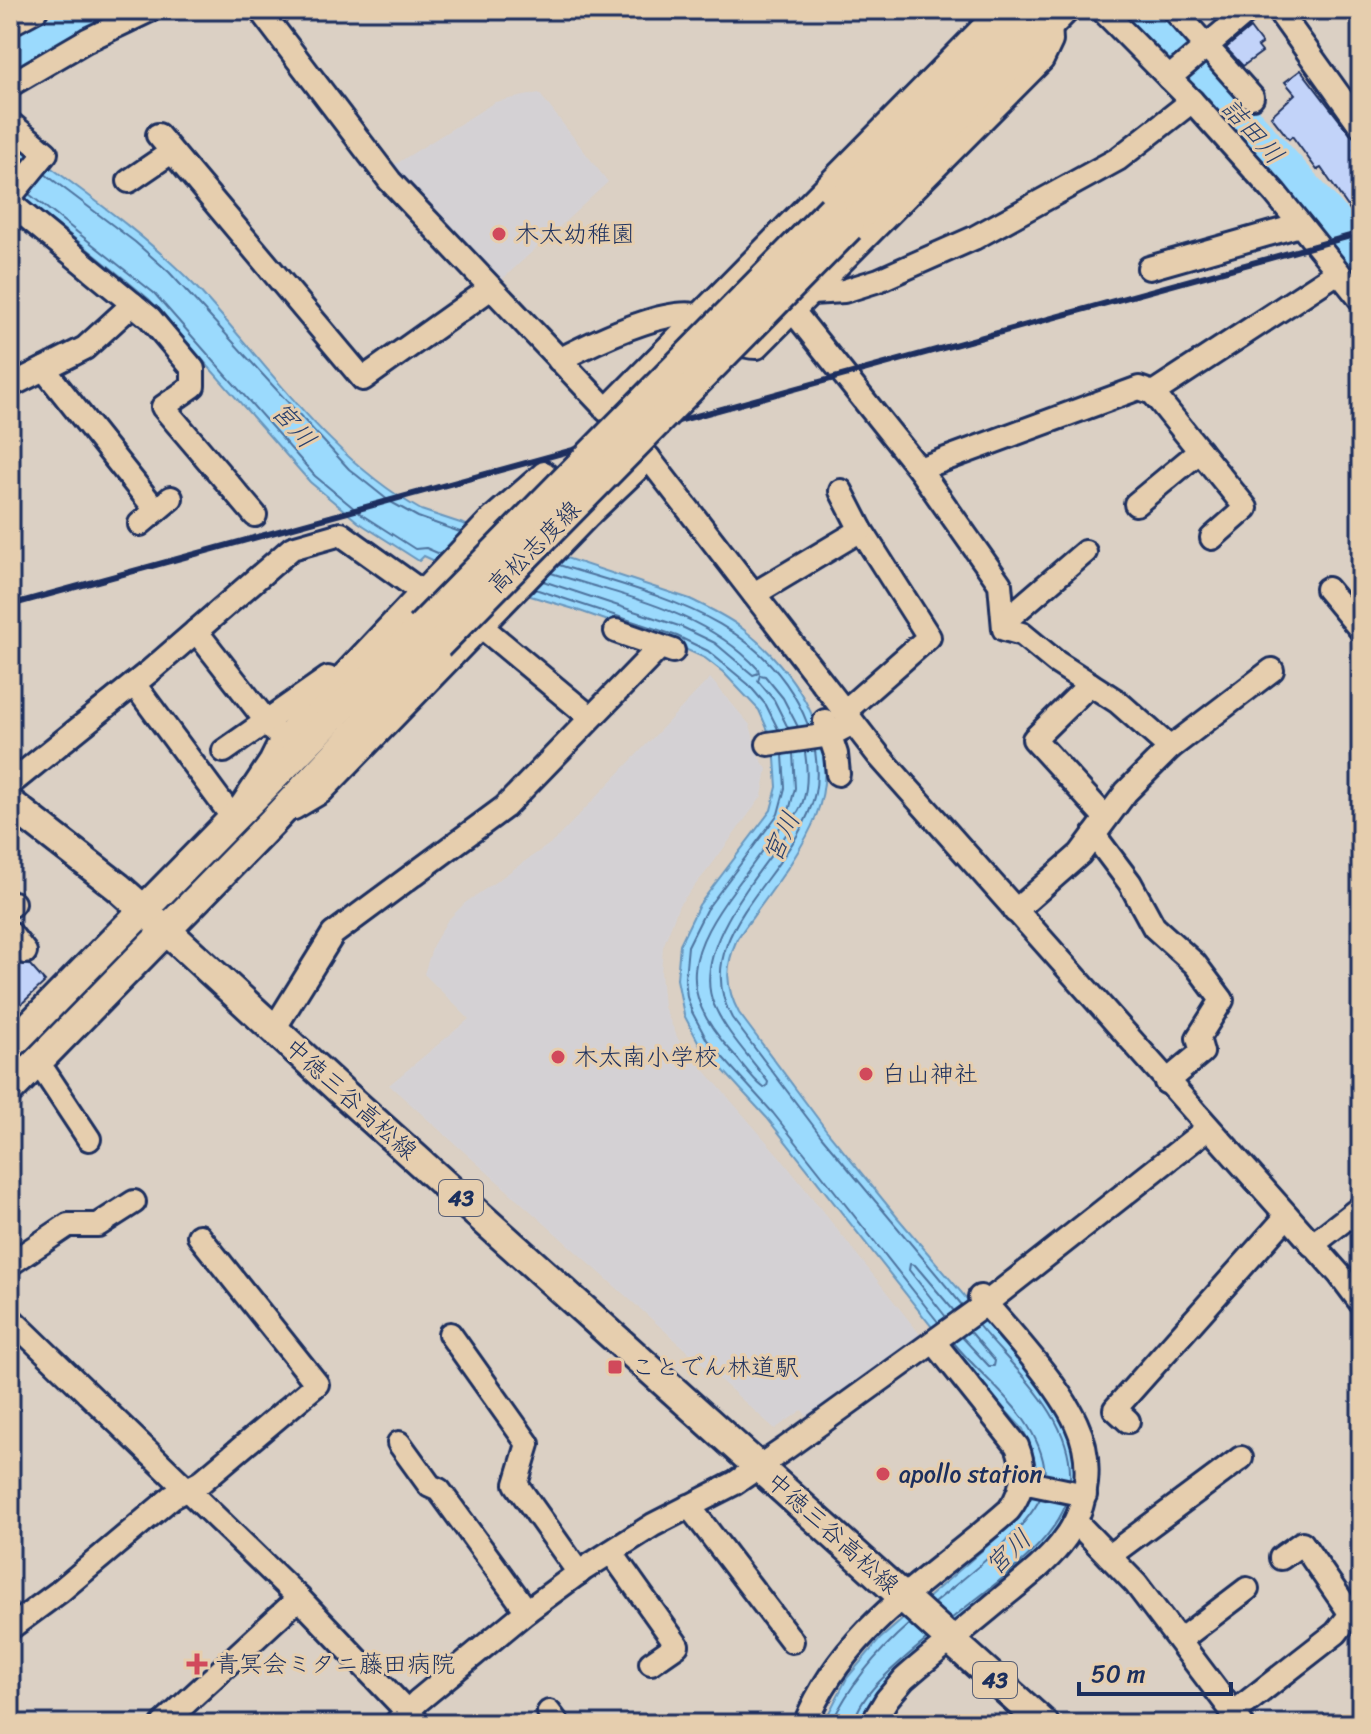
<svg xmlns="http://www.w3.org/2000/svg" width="1371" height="1734" font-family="Sriracha,'Klee One',sans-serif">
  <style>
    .built { fill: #d4d1d4 }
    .water { fill: #9bdafd; stroke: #6896bd; stroke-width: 2 }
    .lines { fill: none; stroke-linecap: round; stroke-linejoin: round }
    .shore { stroke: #4e739e; stroke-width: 2 }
    .river { stroke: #9bdafd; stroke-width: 36 }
    .building { fill: #c2d3f9; stroke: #1b2f5e; stroke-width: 2 }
    .minor-casing { stroke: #1b2f5e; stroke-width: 28 }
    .major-casing { stroke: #1b2f5e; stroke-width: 34 }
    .minor { stroke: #e6ceae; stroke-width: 22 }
    .major { stroke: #e6ceae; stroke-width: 28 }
    .rail { stroke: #1b2f5e; stroke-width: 6 }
    .major-bridge-casing { stroke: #1b2f5e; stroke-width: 34; stroke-linecap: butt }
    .major-bridge { stroke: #e6ceae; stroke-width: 28 }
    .poi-dot { fill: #d1495b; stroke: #e6ceae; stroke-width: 3 }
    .labels { text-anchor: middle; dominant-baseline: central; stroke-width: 6; stroke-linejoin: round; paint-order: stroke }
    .shield { fill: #e6ceae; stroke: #585f76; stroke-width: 2 }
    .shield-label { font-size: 22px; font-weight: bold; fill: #1b2f5e }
    .poi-label { font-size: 24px; fill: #1b2f5e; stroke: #e6ceae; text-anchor: start }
    .street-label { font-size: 24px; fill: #1b2f5e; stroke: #e6ceae }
    .water-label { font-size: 26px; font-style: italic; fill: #28406e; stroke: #e6ceae }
  </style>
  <rect width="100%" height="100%" fill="#dbd0c4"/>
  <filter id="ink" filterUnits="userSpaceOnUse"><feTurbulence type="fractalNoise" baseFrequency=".0125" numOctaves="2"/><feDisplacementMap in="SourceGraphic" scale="16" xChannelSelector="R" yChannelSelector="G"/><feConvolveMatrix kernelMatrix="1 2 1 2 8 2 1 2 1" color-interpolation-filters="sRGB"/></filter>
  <g filter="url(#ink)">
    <g class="built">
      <polygon points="539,93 608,182 495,286 386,170 495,102"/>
      <polygon points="710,678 750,725 759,757 767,769 762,796 710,867 679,905 663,947 661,973 664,1007 679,1041 780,1157 922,1337 809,1420 802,1410 775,1429 389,1085 469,1019 424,974 433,945 447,921 465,903 554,841"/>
    </g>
    <path class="water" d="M 10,137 C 73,185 141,230 196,287 C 268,364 327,457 421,510 L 690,599 C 708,608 727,616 743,629 C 798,673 844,744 816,816 C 802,854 761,904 737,939 C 725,966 725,987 739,1013 L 827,1131 L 897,1217 L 1036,1380 L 1066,1424 L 1073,1441 L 1078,1467 L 1074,1507 L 1046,1549 L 872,1704 L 861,1724 L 823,1724 L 847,1678 L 880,1639 L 1008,1528 L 1027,1505 L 1033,1494 L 1037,1471 L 1032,1450 L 1023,1429 L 958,1360 L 767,1118 L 700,1045 L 684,1015 L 677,979 L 680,944 L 699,905 L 771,810 L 777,787 L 774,744 L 759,710 L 723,672 L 705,658 L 674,644 L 574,609 L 507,589 L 490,587 L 424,556 L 419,561 L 358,522 L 310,482 L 149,299 L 63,229 L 10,189 Z"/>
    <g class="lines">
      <g class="shore">
        <polyline points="45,174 135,242 169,272 349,469 389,501 418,517 460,532"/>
        <polyline points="29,194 154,293 315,476 362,515 415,549 426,548 440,554"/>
        <path d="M 559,565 C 656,596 767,617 808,725"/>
        <path d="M 543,581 L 682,627 L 715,643 L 753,675 L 759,673 L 758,669 C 705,611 623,596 551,573"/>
        <polyline points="535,589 677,636 708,651 748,684 766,705 778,729"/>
        <polyline points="788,728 774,700 758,681 760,675 765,676 783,698 798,727"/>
        <path d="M 815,750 C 817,765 818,779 815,793 C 798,872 685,933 732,1018 L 821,1136 L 962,1305"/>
        <path d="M 793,753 L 795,788 L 788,815 L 792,819 C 809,803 808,773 805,752"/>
        <polyline points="783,755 785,788 778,814 706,910 688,946 685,978 687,997 692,1012 707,1040 773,1113 938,1322"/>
        <path d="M 788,821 L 791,824 L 790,829 C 760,873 690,949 714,1005 C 726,1033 750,1057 768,1082 L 767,1086 L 764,1088 C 751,1078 742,1063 731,1051 C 674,989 691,948 736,887 C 752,865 768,844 784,822 Z"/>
        <polyline points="946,1317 909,1270 910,1264 915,1265 954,1311"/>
        <path d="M 978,1325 C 1014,1370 1073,1416 1070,1479"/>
        <polyline points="962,1337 989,1366 994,1366 995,1361 970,1331"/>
        <path d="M 954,1343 C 987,1384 1040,1417 1045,1473"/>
        <path d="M 934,1603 C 968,1574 1019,1538 1040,1499"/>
        <path d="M 951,1619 C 987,1589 1049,1549 1066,1504"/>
        <path d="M 831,1724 C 850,1684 876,1653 909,1624"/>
        <path d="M 854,1724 C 858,1693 904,1659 926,1640"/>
      </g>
      <g class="river">
        <polyline points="1145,10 1361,252"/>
        <polyline points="10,61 97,10"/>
      </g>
    </g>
    <g class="building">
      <polygon points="1250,28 1262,44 1258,47 1262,52 1243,66 1226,48"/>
      <polygon points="1301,70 1350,134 1361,141 1354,149 1361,158 1361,204 1351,211 1321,168 1317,170 1292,136 1289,139 1271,116 1295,94 1285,82"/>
      <polygon points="19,964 30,965 45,982 17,1008 10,999 10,972"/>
    </g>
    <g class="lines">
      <defs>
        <g id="minor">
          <polyline points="260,10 390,181 630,434 879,756 1340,1275 1361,1303"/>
          <polyline points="1102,10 1192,101 1275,193 1361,300"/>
          <polyline points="1174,10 1252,97"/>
          <polyline points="1278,10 1361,126"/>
          <polyline points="10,24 36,10"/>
          <polyline points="1169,78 1249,10"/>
          <polyline points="10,85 87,40 150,10"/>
          <polyline points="10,123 46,153 10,197"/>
          <polyline points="158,135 363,379 491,288"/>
          <polyline points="129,181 170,153"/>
          <polyline points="10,203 150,318 193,369 193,386 163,407 255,515"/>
          <polyline points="1149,268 1300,225"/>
          <polyline points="811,293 844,291 879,280 974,238 1118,159 1192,101"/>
          <polyline points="793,311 919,469 1139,388 1153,393 1338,272"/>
          <path d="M 559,360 C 588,345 668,305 699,316 C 722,324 728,347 757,347 L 1042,60 L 1051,41 L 1050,24"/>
          <polyline points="44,369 156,510"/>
          <polyline points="10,386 85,348 133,304"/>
          <polyline points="1153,393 1246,508 1212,538"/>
          <polyline points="606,410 1000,10"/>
          <polyline points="919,469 1000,584 1004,629 1022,634 1056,662 1118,702 1170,748 1126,792 1080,854 1015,911"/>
          <polyline points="841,491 861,530 929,637 844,712"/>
          <polyline points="1136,504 1200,451"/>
          <polyline points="140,524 171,498"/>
          <polyline points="1327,589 1361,630"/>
          <polyline points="754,594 861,530"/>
          <polyline points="1005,621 1085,552"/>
          <polyline points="196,631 274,731"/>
          <polyline points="616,631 673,651"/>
          <polyline points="134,684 233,818 271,761 281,741 489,521 544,473 590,514 649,458"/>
          <polyline points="1090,684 1034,739 1106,818"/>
          <polyline points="825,721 836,754 838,774"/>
          <polyline points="768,744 830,735 853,723"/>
          <polyline points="1170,748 1272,670"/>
          <polyline points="224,751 328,678"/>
          <polyline points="10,784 150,671 292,548 341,534 422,592 482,627 590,717"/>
          <polyline points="294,808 321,792 590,514"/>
          <polyline points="1094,835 1130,883 1154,927 1195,964 1222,1000 1198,1038 1202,1052 1166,1082"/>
          <polyline points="10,906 13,903"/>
          <polyline points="10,933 25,952"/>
          <polyline points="274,1029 333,934 505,807 660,647"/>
          <polyline points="35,1064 46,1074 89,1139"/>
          <polyline points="1312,1245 1361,1207"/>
          <polyline points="10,1264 68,1225 98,1225 134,1202"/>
          <polyline points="10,1318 299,1598 419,1724"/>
          <polyline points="450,1334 528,1444 516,1484 579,1573"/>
          <polyline points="1128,1421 1115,1409 1287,1216"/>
          <polyline points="399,1443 430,1486 439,1490 527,1611"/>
          <polyline points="1023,1482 1085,1495"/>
          <polyline points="689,1506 792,1641"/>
          <polyline points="1076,1522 1136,1584 1242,1724"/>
          <polyline points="611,1552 677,1645 651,1663"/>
          <polyline points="1109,1556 1241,1458"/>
          <polyline points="1281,1558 1302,1543 1351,1614"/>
          <polyline points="10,1628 59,1592 172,1497 201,1482 317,1384 199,1236"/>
          <polyline points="1180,1640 1247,1589"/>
          <polyline points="549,1712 558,1724"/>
          <polyline points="1232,1714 1336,1633 1351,1614 1361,1610"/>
          <polyline points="163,1724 299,1598"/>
          <polyline points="395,1724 418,1701 527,1611 584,1569 653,1525 735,1483 786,1448 980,1308 1207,1129"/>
          <path d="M 805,1724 C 844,1626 934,1577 1009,1510 C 1024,1490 1026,1469 1017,1446 L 934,1342"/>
          <path d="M 872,1724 L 887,1699 L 904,1679 C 936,1651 970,1625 1003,1597 C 1042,1565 1081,1537 1086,1483 C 1088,1463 1085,1442 1076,1423 C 1059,1385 1009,1330 980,1297"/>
        </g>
        <g id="major">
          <polyline points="832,209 1027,10"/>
          <polyline points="849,227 1064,10"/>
          <polyline points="10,803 118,887 166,930 342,1092 1044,1724"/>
          <polyline points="10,1046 420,628"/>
          <polyline points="10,1090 271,823 438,645"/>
        </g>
      </defs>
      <use href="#minor" class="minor-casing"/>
      <use href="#major" class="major-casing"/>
      <use href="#minor" class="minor"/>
      <use href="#major" class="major"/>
      <polyline class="rail" points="10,605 1361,233"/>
      <defs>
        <g id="major-bridge">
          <polyline points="420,628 832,209"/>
          <polyline points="438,645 849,227"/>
        </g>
      </defs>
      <use href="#major-bridge" class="major-bridge-casing"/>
      <use href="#major-bridge" class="major-bridge"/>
    </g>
  </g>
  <g class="poi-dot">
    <circle cx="499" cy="234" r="8"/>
    <circle cx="558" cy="1057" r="8"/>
    <circle cx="866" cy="1074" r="8"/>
    <rect x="607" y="1359" width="16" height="16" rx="4"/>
    <circle cx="883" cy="1474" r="8"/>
    <path d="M193 1652h8v8h8v8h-8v8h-8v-8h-8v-8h8z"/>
  </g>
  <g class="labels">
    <g class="shield">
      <rect x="439" y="1180" width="44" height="36" rx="6"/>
      <rect x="973" y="1662" width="44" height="36" rx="6"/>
    </g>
    <g class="shield-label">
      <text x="461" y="1198">43</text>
      <text x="995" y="1680">43</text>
    </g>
    <g class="poi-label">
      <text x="515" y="234">木太幼稚園</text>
      <text x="574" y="1057">木太南小学校</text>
      <text x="882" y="1074">白山神社</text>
      <text x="631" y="1367">ことでん林道駅</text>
      <text x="899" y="1474">apollo station</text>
      <text x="215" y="1664">青冥会ミタニ藤田病院</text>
    </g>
    <g class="street-label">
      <text transform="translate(534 547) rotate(-45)">高松志度線</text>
      <text transform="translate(351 1099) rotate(42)">中徳三谷高松線</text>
      <text transform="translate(833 1533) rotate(42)">中徳三谷高松線</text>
    </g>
    <g class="water-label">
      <text transform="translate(1253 131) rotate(48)">詰田川</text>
      <text transform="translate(294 425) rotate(48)">宮川</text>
      <text transform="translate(781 837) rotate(-65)">宮川</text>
      <text transform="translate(1008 1552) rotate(-44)">宮川</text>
    </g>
  </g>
  <rect width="1371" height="1734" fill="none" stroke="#e6ceae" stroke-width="40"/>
  <rect x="20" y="20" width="1331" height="1694" fill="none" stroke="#1b2f5e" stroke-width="3" filter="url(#ink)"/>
  <path d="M1079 1682v12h152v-12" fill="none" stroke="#1b2f5e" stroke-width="4"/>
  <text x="1091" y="1682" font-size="24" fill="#1b2f5e" stroke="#e6ceae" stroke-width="6" paint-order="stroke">50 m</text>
</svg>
